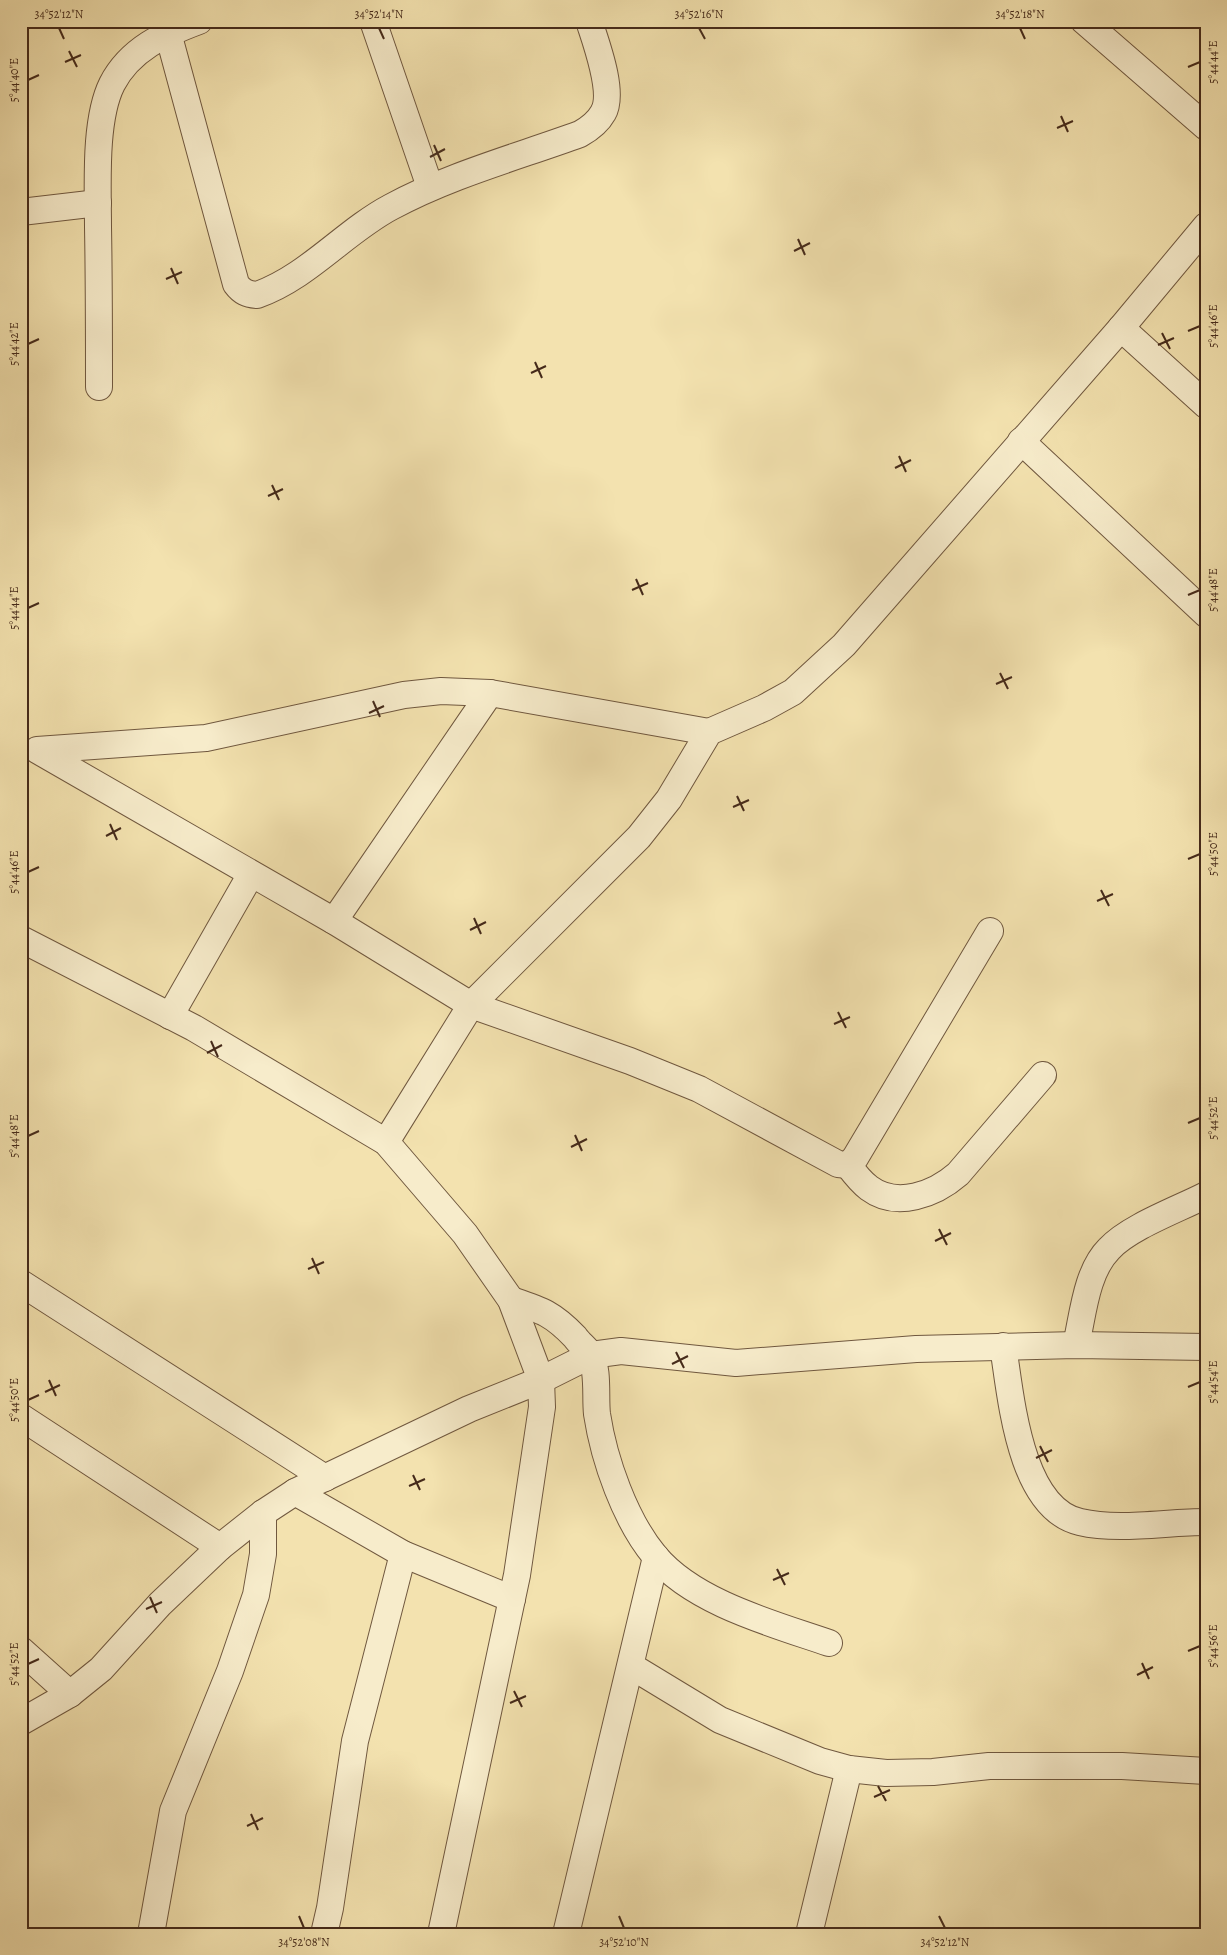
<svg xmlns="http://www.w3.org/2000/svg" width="1227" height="1955" font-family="Alegreya,serif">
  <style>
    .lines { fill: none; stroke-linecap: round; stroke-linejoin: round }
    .street-casing { stroke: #70583f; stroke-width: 28 }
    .street { stroke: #f7eccb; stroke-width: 26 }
    .ticks { fill: none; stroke: #452a1a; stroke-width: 2 }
    .neatline { fill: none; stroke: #452a1a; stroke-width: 2 }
    .ticks-label { font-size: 12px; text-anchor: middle; fill: #452a1a }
  </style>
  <rect width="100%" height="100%" fill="#f3e2af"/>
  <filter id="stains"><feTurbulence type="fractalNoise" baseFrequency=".004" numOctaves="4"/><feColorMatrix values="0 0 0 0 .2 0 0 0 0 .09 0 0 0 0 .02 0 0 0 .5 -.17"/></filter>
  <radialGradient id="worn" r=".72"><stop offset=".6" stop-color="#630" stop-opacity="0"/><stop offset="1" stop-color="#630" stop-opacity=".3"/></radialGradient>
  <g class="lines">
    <defs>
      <g id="street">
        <polyline points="373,21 430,187"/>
        <polyline points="1084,21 1206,127"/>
        <path d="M 168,33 L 236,284 C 242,292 247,294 257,295 C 308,277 344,232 391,207 C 450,175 517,157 580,134 C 589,129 598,122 603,113 C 615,93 596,43 589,21"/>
        <polyline points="21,212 98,203"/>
        <polyline points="1121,328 1206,405"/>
        <path d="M 99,387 C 99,334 99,280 98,227 C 98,186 94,120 112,84 C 130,49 164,34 199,21"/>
        <polyline points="1021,441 1206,614"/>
        <polyline points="490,693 441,691 404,695 206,738 37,750 334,921 471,1005 630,1061 699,1089 838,1164 848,1165 855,1158 990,931"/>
        <polyline points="334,921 490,693 709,732"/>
        <polyline points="21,939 194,1028 386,1142 465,1234 511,1300 541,1380 542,1407 517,1575 441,1934"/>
        <polyline points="170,1016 251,874"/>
        <polyline points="386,1142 471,1005 639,837 669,799 709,732 764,708 793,692 844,645 1121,328 1206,226"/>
        <path d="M 848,1165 C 854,1173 861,1182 869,1188 C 897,1209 935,1194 958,1174 L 1043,1075"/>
        <polyline points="21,1283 325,1478"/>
        <path d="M 511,1300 C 541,1310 552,1313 575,1337 C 579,1343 586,1348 590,1354 C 599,1369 595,1397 597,1414 C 604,1460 625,1520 655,1556 C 694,1603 774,1624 829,1643"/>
        <path d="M 1076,1345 C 1083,1315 1086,1272 1109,1249 C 1129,1227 1179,1209 1206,1195"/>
        <path d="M 1003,1346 C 1011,1396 1019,1508 1080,1522 C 1118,1531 1166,1522 1206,1522"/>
        <polyline points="21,1417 220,1547"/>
        <polyline points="295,1492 403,1554 512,1599"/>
        <polyline points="21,1650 70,1694"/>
        <polyline points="631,1666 720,1720 820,1761 849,1769 886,1773 933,1772 989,1766 1122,1766 1206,1771"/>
        <polyline points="21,1722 70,1694 101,1669 160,1604 220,1547 263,1513 295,1492 469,1409 541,1380 591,1355 621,1351 736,1363 916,1349 1076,1345 1206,1347"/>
        <polyline points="151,1934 173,1811 230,1671 256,1595 263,1554 263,1513"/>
        <polyline points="324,1934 330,1908 355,1741 403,1554"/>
        <polyline points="566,1934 656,1557"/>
        <polyline points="809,1934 849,1769"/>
      </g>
    </defs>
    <use href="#street" class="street-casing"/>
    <use href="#street" class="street"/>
  </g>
  <path class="ticks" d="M 59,28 L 64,39M 379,28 L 384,39M 699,28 L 705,39M 1020,28 L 1025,39M 69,51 L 77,67M 65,62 L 81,55M 1188,67 L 1200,62M 28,80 L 39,75M 1061,116 L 1068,132M 1057,128 L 1073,121M 434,145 L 441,161M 430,157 L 445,149M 798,239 L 805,255M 794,251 L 810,243M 171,268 L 178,284M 166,279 L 182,272M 1188,331 L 1200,326M 1162,333 L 1170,349M 28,344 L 39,339M 1158,345 L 1174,338M 535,362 L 542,378M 531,373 L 546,366M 899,456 L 906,472M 895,468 L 911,460M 272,485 L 279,500M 268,496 L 283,489M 636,579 L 643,595M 632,590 L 648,583M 1188,595 L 1200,590M 28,608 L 39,603M 1000,673 L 1008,689M 996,684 L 1012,677M 373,701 L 380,717M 369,713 L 384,706M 737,796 L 744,811M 733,807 L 749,800M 110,824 L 117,840M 106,836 L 121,828M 1188,859 L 1200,854M 28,872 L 39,867M 1101,890 L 1109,906M 1097,901 L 1113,894M 474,918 L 481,934M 470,930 L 486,922M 838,1012 L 846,1028M 834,1024 L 850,1017M 211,1041 L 218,1057M 207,1053 L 222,1045M 1188,1123 L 1200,1118M 575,1135 L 582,1151M 28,1136 L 39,1131M 571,1147 L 587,1139M 939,1229 L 947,1245M 935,1241 L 951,1233M 312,1258 L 319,1274M 308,1269 L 324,1262M 676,1352 L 684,1368M 672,1364 L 688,1356M 49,1380 L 56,1396M 1188,1387 L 1200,1382M 45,1392 L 60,1385M 28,1400 L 39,1395M 1040,1446 L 1048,1462M 1036,1458 L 1052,1450M 413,1475 L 420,1490M 409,1486 L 425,1479M 777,1569 L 785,1585M 773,1580 L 789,1573M 150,1597 L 157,1613M 146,1609 L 162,1602M 1188,1651 L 1200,1646M 1142,1663 L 1149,1679M 28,1664 L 39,1659M 1137,1675 L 1153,1667M 514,1691 L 522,1707M 510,1703 L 526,1696M 878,1786 L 886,1801M 874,1797 L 890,1790M 251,1814 L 258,1830M 247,1826 L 263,1818M 299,1916 L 304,1928M 619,1916 L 624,1928M 939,1916 L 945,1928"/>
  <rect width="1227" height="1955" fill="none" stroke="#f3e2af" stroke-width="55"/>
  <rect x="28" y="28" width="1172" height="1900" class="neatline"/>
  <g class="ticks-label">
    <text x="59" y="18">34°52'12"N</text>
    <text x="379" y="18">34°52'14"N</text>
    <text x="699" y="18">34°52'16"N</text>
    <text x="1020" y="18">34°52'18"N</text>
    <text transform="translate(1213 62) rotate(-90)" y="4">5°44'44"E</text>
    <text transform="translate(14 80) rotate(-90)" y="4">5°44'40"E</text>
    <text transform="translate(1213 326) rotate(-90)" y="4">5°44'46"E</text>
    <text transform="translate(14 344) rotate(-90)" y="4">5°44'42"E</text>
    <text transform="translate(1213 590) rotate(-90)" y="4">5°44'48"E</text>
    <text transform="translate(14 608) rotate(-90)" y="4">5°44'44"E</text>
    <text transform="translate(1213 854) rotate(-90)" y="4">5°44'50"E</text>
    <text transform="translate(14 872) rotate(-90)" y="4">5°44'46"E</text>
    <text transform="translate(1213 1118) rotate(-90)" y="4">5°44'52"E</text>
    <text transform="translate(14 1136) rotate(-90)" y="4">5°44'48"E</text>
    <text transform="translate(1213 1382) rotate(-90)" y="4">5°44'54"E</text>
    <text transform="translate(14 1400) rotate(-90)" y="4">5°44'50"E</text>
    <text transform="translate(1213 1646) rotate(-90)" y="4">5°44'56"E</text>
    <text transform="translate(14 1664) rotate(-90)" y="4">5°44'52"E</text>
    <text x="304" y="1946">34°52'08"N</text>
    <text x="624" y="1946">34°52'10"N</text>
    <text x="945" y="1946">34°52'12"N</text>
  </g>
  <rect width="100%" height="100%" filter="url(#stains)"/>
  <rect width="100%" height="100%" fill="url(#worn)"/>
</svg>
